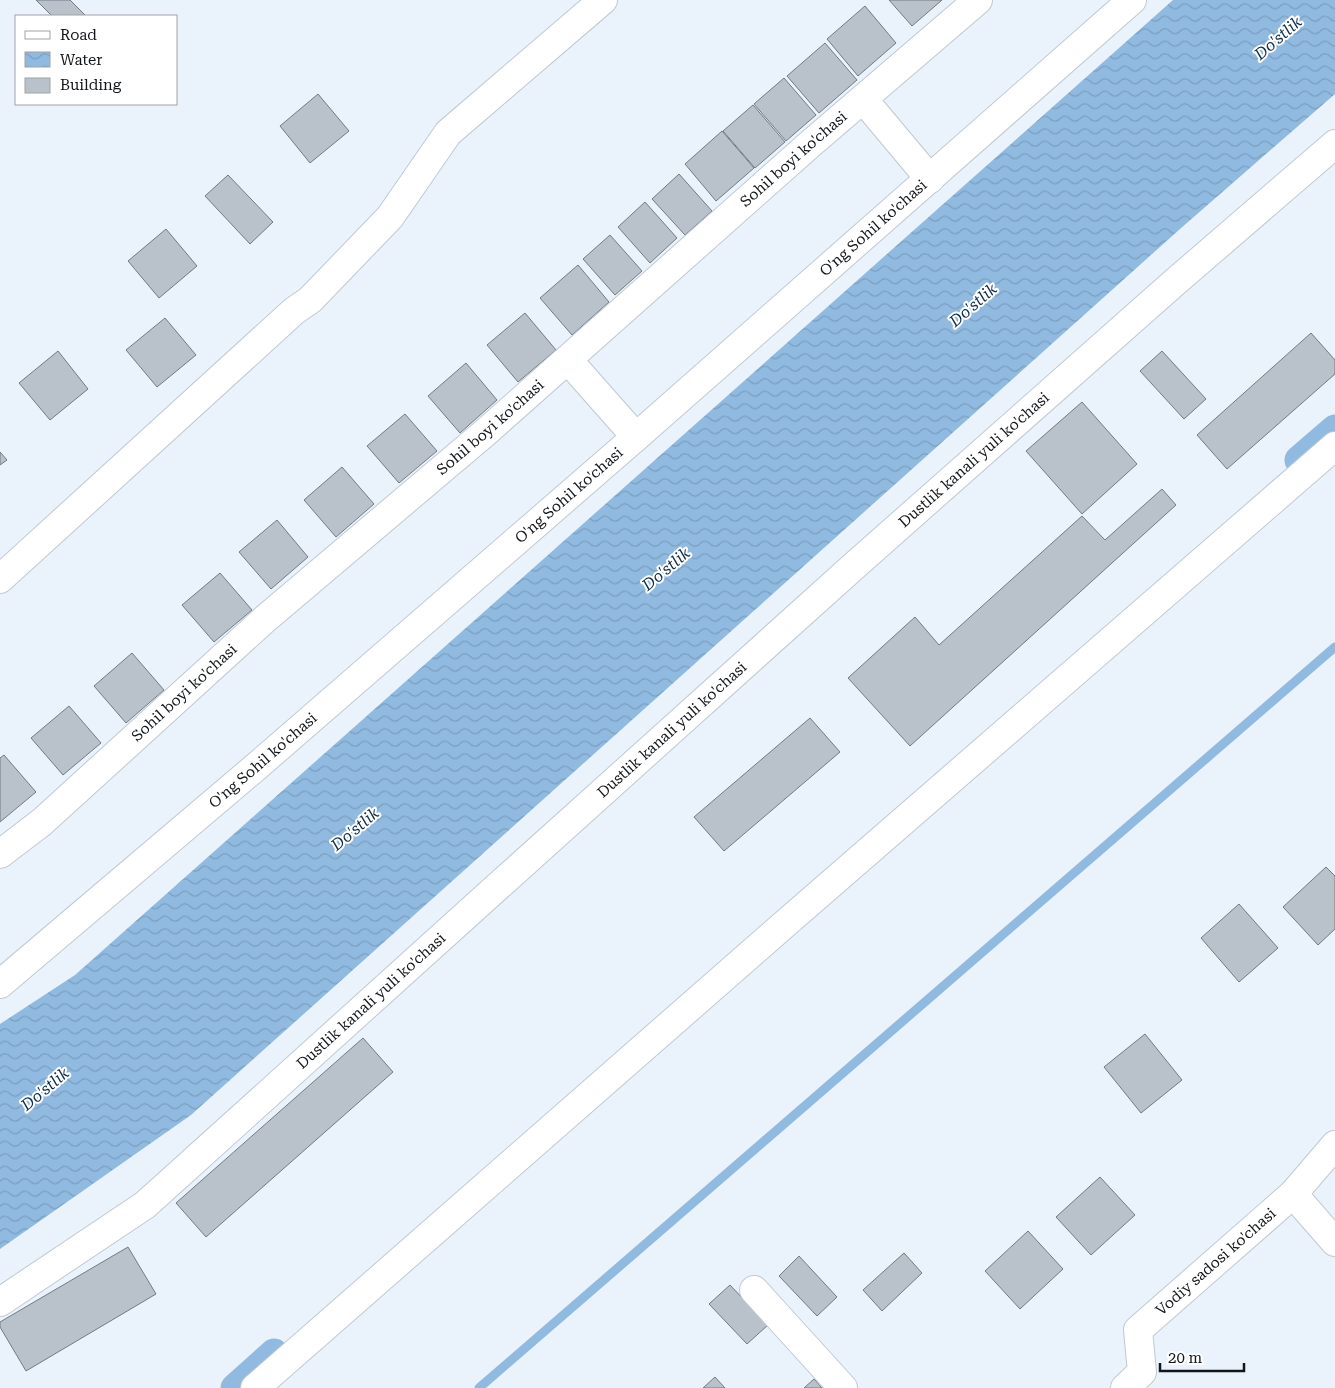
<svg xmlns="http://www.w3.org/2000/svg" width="1335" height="1388" font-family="'Roboto Serif',serif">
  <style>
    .water { fill: url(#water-waves) }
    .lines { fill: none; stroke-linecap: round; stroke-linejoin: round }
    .stream { stroke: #90bae0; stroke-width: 9 }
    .canal { stroke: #90bae0; stroke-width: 29 }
    .building { fill: #b9c2ca; stroke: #727a82 }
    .minor-casing { stroke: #c0c9d2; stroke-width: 30 }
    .minor { stroke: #fff; stroke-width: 28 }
    .labels { text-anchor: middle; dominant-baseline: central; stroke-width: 4; stroke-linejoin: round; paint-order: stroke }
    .street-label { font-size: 15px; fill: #131619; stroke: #fff }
    .water-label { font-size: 16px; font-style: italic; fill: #0e2f49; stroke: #fff }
  </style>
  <defs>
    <pattern id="water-waves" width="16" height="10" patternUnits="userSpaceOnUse" patternTransform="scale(1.25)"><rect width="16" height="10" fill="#90bae0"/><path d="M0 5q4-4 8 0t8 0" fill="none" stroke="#7b9fc0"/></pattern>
  </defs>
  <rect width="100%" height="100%" fill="#eaf3fc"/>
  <polygon class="water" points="1173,0 1335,0 1335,94 1180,229 191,1115 0,1249 0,1024 75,975"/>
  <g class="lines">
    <polyline class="stream" points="479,1388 1335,647"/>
    <g class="canal">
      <polyline points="1299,460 1335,429"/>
      <polyline points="235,1388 274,1353"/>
    </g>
  </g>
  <g class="building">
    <polygon points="36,0 70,0 86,16 52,16"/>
    <polygon points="889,0 942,0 912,26"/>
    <polygon points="865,6 896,43 858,76 827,39"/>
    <polygon points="825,43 857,80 819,113 787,76"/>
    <polygon points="784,78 816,115 786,141 754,104"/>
    <polygon points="318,94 349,131 310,163 280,126"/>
    <polygon points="753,105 785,142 755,168 723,131"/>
    <polygon points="722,131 754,168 716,201 685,164"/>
    <polygon points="679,174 712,211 685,235 652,199"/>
    <polygon points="228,175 273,222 250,244 205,196"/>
    <polygon points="645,202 677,238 650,263 618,227"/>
    <polygon points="166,229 197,266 159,298 128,261"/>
    <polygon points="610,235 642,271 615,295 583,259"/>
    <polygon points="578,265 609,302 572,335 540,298"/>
    <polygon points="525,313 556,350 518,382 487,345"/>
    <polygon points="165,318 196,355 157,387 126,350"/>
    <polygon points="1311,333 1335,360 1335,374 1227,469 1197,435"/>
    <polygon points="58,351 88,389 50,420 19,383"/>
    <polygon points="1162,351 1206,399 1184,419 1140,371"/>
    <polygon points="466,363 497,400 460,433 428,396"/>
    <polygon points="1082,402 1137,464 1082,514 1026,451"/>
    <polygon points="405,414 437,451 399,483 367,446"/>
    <polygon points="0,452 7,460 0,465"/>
    <polygon points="342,467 374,504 336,537 304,500"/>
    <polygon points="1162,489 1176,505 910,746 848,678 915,617 939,645 1082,516 1105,540"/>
    <polygon points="277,520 308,557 271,589 239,552"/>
    <polygon points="220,573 252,610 214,642 182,605"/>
    <polygon points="132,653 164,690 126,723 94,686"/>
    <polygon points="69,706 101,743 63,775 31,738"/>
    <polygon points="810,718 840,752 724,851 694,817"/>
    <polygon points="4,755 36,792 0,822 0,758"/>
    <polygon points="1326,867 1335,876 1335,929 1318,945 1283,907"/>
    <polygon points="1239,904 1278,948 1239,982 1201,938"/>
    <polygon points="1145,1034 1182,1080 1141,1113 1104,1067"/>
    <polygon points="363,1038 393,1072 206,1237 176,1203"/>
    <polygon points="1100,1177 1135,1215 1091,1255 1056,1217"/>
    <polygon points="1028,1231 1063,1269 1020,1309 985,1271"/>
    <polygon points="128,1247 156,1294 26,1371 0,1327 0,1322"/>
    <polygon points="904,1253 922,1273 882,1311 863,1290"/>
    <polygon points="799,1256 837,1297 817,1316 779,1276"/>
    <polygon points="730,1285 768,1325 747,1344 709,1304"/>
    <polygon points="715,1377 725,1388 703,1388"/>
    <polygon points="814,1379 822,1388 804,1388"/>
  </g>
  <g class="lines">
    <defs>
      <g id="minor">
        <polyline points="863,99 930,179"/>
        <polyline points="568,360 636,437"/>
        <polyline points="0,579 294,311 310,300 390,217 448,133 603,0"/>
        <path id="s1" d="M 0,854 L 42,822 L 265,619 L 487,431 L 809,145 L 978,0"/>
        <path id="s2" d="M 0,984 L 257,766 L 636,437 L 1132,0"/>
        <polyline points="1293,1194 1335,1242"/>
        <polyline points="754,1290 843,1388"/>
        <path id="s3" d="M 0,1302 L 145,1205 L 505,880 L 854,566 L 1175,282 L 1335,144"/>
        <polyline points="255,1388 787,922 1335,446"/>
        <path id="s4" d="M 1125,1388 L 1142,1372 L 1138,1330 L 1293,1194 L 1335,1145"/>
      </g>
    </defs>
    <use href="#minor" class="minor-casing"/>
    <use href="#minor" class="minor"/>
  </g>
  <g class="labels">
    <g class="street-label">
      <text stroke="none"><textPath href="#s1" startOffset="1055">Sohil boyi ko'chasi</textPath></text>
      <text stroke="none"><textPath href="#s2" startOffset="1155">O'ng Sohil ko'chasi</textPath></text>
      <text stroke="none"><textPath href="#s1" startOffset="650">Sohil boyi ko'chasi</textPath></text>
      <text stroke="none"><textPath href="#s3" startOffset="1289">Dustlik kanali yuli ko'chasi</textPath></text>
      <text stroke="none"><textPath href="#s2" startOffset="750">O'ng Sohil ko'chasi</textPath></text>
      <text stroke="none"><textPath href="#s1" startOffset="245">Sohil boyi ko'chasi</textPath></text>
      <text stroke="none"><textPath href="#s3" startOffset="884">Dustlik kanali yuli ko'chasi</textPath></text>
      <text stroke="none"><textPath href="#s2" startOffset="345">O'ng Sohil ko'chasi</textPath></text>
      <text stroke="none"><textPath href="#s3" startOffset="479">Dustlik kanali yuli ko'chasi</textPath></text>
      <text stroke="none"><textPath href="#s4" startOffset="169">Vodiy sadosi ko'chasi</textPath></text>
    </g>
    <g class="water-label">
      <text transform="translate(1278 38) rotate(-41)">Do'stlik</text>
      <text transform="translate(973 305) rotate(-41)">Do'stlik</text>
      <text transform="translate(666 569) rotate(-40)">Do'stlik</text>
      <text transform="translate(355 829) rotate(-40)">Do'stlik</text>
      <text transform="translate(45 1089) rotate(-40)">Do'stlik</text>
    </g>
  </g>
  <rect x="15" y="15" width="162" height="90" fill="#ffffff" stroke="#a1a2a3"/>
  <rect x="25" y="31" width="25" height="8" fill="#ffffff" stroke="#a1a2a3"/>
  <text x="60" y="40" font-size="15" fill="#131619">Road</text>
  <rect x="25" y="52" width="25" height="15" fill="url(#water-waves)" stroke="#a1a2a3"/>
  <text x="60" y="65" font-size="15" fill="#131619">Water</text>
  <rect x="25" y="78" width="25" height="15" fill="#b9c2ca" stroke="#a1a2a3"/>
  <text x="60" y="90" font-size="15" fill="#131619">Building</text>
  <path d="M1160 1363v8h84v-8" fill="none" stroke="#131619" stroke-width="2.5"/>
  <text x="1168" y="1363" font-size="15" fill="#131619" stroke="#ffffff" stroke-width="4" paint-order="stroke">20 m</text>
</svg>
